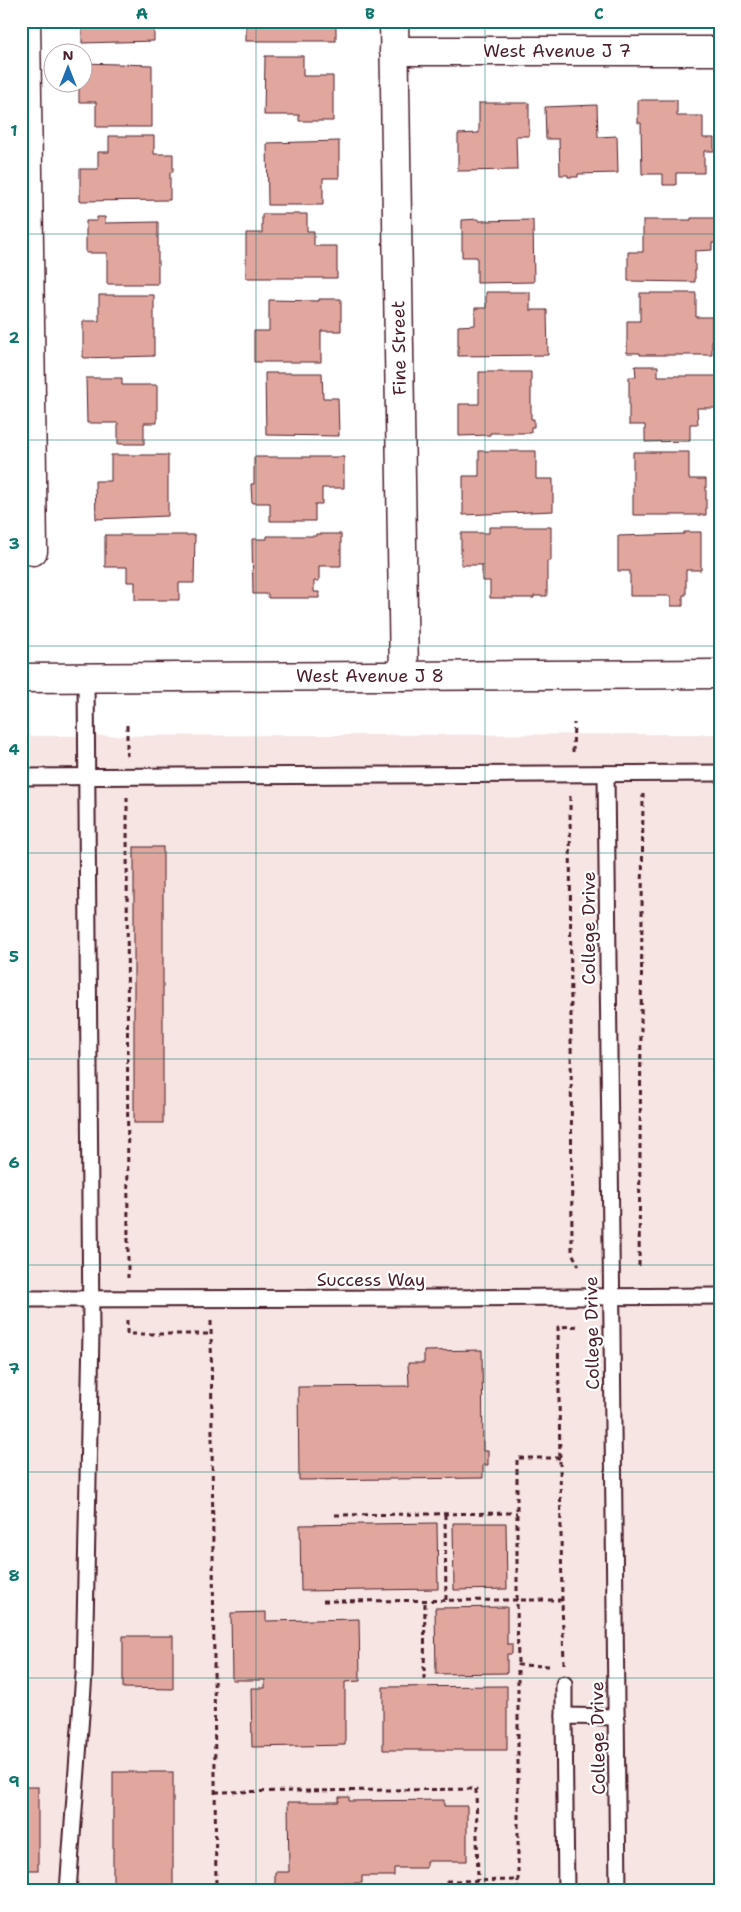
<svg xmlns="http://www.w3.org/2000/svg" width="741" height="1912" font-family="'Shantell Sans',sans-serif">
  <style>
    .built { fill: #f6e5e2 }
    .building { fill: #e1a79f; stroke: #4a1f2b }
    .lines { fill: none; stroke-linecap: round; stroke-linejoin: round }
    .service-casing { stroke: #4a1f2b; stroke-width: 19 }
    .minor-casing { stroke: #4a1f2b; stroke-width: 31 }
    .tertiary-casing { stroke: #4a1f2b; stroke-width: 31 }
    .path { stroke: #4a1f2b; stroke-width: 3; stroke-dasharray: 5 4; stroke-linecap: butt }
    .service { stroke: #fff; stroke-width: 15 }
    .minor { stroke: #fff; stroke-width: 28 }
    .tertiary { stroke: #fff; stroke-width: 28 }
    .grid { fill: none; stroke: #0f766e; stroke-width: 1; stroke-opacity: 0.55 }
    .labels { text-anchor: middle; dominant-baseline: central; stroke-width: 4.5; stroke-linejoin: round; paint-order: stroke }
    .street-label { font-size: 18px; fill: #4a1f2b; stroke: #fff }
    .neatline { fill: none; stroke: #0f766e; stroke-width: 2 }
    .grid-label { font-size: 16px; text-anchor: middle; font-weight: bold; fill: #0f766e }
  </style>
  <rect width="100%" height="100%" fill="#fff"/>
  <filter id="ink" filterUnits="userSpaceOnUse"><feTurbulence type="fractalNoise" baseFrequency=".02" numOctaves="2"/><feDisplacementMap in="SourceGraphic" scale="10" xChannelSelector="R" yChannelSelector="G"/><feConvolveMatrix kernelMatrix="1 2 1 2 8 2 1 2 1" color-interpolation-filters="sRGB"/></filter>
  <g filter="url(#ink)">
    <polygon class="built" points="720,734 720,1891 21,1891 21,736"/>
    <g class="building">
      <polygon points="82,21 154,21 154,41 82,43"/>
      <rect x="246" y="21" width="90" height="20"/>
      <polygon points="265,56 303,56 303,76 333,76 333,121 299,121 299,115 264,115"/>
      <polygon points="82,63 152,65 152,127 96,127 96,102 79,102 79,82 82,82"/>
      <polygon points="638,100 677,100 677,116 703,116 703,138 714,138 714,151 704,151 704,173 676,173 676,185 663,185 663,174 642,174 641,123 638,123"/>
      <polygon points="479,103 529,103 529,136 516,136 517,170 458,171 458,134 479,133"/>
      <polygon points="597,105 598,137 617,136 618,173 578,174 578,177 568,177 568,175 560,175 559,139 546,139 545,107"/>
      <polygon points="109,136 154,136 154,154 173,154 173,172 170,172 170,200 80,201 80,169 98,169 98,152 109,152"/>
      <polygon points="339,141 339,178 323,178 323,205 268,205 267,143"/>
      <polygon points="262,214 307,214 307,231 314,231 314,246 337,246 337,278 246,278 246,233 262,233"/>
      <polygon points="97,217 105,217 105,223 158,222 158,284 107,284 107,253 86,253 86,221 97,221"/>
      <polygon points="691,218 716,218 717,243 712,243 712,250 695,251 695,282 628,281 628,252 643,252 643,220 691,220"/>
      <polygon points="479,219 479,221 533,220 534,282 477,283 477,257 462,257 462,220"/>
      <polygon points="486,292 530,292 530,310 547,310 548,355 458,356 458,326 475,325 475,308 486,308"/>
      <polygon points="640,293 696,293 696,317 712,317 712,355 640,355 640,353 627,353 627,321 640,321"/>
      <polygon points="99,295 154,295 154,356 83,358 83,321 99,321"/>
      <polygon points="319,299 341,299 341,331 321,331 321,362 254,362 254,331 269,331 269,300 319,301"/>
      <polygon points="635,366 658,366 658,376 717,376 718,408 697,408 698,424 690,424 690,441 645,442 645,425 629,425 629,377 636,377"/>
      <polygon points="479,372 531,372 531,419 534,419 534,427 531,427 531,433 490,433 490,435 459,436 459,404 479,404"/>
      <polygon points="265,373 322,373 323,398 338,398 339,436 266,435"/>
      <polygon points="86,378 122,378 122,385 157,385 157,423 144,423 144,444 118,444 118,423 87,423"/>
      <polygon points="479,451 536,451 536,479 553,479 553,511 463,515 463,476 479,476"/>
      <polygon points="633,452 689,452 689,479 706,479 706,515 633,515"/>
      <polygon points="111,455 168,455 168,516 96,519 95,481 111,481"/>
      <polygon points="254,457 344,457 344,488 322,488 322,504 315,504 315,521 270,521 270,503 252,503 251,484 254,484"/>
      <polygon points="489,527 551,527 551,561 547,561 547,596 534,596 534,598 490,598 490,581 482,581 482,565 461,565 461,533 489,533"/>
      <polygon points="684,532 701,532 701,570 686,570 686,595 683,595 683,606 671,606 671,596 630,596 630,571 618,571 618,536 684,534"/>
      <polygon points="316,534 341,534 341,566 319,566 319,581 314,581 314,592 319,592 319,598 268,598 268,594 253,594 252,539 267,539 267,536 316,536"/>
      <polygon points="105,535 195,535 194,583 179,583 179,600 135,600 135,582 127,582 127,567 105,567"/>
      <rect x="134" y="847" width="29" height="276"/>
      <polygon points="482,1350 483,1451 488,1451 488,1465 483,1465 483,1478 299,1480 298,1387 409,1386 408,1363 424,1363 424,1351"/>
      <polygon points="437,1523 438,1589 301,1591 300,1525"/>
      <polygon points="453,1523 506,1523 507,1589 454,1590"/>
      <polygon points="507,1607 507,1644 512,1644 512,1654 507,1654 507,1673 436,1674 435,1608"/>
      <polygon points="266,1612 266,1621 359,1619 360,1681 345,1682 345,1745 252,1747 251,1688 265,1688 265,1680 232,1680 231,1613"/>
      <polygon points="123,1636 173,1636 173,1689 123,1688"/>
      <polygon points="507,1686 507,1750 383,1750 383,1687"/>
      <rect x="113" y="1772" width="60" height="119"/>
      <rect x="21" y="1787" width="17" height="83"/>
      <polygon points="339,1797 349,1797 349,1801 444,1800 444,1806 467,1806 467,1861 426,1861 426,1868 394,1868 394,1876 362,1876 362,1883 329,1883 329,1890 275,1891 275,1872 289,1872 288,1802 339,1802"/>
    </g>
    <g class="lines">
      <defs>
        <g id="service">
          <polyline points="606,774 618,1891"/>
          <polyline points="21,777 720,773"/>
          <polyline points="21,1299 439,1298 720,1296"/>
          <polyline points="564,1684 564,1716"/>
          <polyline points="68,1891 84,1674 91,1333 86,678"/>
          <polyline points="566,1891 564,1716 616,1717"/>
        </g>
        <g id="minor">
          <polyline points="26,21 33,551"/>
          <polyline points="394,21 404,676"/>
          <polyline points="394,51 720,51"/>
        </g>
        <polyline id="tertiary" points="21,678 720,674"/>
      </defs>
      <use href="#service" class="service-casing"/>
      <use href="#minor" class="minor-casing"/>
      <use href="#tertiary" class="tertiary-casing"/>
      <g class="path">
        <polyline points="127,725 127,756"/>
        <polyline points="573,752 574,723"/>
        <polyline points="570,796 572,1253 579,1266"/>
        <polyline points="127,797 128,1278"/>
        <polyline points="639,1266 643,794"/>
        <polyline points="127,1320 127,1334 212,1334"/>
        <polyline points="211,1321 216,1891"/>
        <polyline points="560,1458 517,1458 517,1600 562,1600"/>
        <polyline points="445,1514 446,1601"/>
        <polyline points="335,1515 517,1513"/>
        <polyline points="323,1601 517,1600 518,1665"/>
        <polyline points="564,1664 562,1600 558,1327 581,1326"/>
        <polyline points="424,1680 425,1601"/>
        <polyline points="215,1792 476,1789 478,1880"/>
        <polyline points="447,1891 447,1881 518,1880"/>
        <polyline points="518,1891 518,1665 550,1666"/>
      </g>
      <use href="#service" class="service"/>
      <use href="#minor" class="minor"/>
      <use href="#tertiary" class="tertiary"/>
    </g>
  </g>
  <path class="grid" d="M 256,21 L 256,1891M 485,21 L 485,1891M 21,234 L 720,234M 21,440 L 720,440M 21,646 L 720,646M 21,853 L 720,853M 21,1059 L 720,1059M 21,1265 L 720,1265M 21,1472 L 720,1472M 21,1678 L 720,1678"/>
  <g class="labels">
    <g class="street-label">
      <text x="557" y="51">West Avenue J 7</text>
      <text transform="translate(399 348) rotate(-91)">Fine Street</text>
      <text x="370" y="676">West Avenue J 8</text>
      <text transform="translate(589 928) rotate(-90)">College Drive</text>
      <text x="371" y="1280">Success Way</text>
      <text transform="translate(592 1333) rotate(-91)">College Drive</text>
      <text transform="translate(598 1738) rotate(-91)">College Drive</text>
    </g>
  </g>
  <rect width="741" height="1912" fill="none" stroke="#fff" stroke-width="55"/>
  <g transform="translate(68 68)"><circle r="24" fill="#ffffff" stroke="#b7a5aa"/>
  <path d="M0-4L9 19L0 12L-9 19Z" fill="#1f6fb2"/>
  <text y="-8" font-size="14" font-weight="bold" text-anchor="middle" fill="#4a1f2b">N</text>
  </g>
  <rect x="28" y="28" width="686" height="1856" class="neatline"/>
  <g class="grid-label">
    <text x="142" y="19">A</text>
    <text x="370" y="19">B</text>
    <text x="599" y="19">C</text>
    <text x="14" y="136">1</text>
    <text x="14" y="343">2</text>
    <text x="14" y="549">3</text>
    <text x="14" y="755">4</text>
    <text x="14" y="962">5</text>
    <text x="14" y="1168">6</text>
    <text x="14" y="1374">7</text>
    <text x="14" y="1581">8</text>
    <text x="14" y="1787">9</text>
  </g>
</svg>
